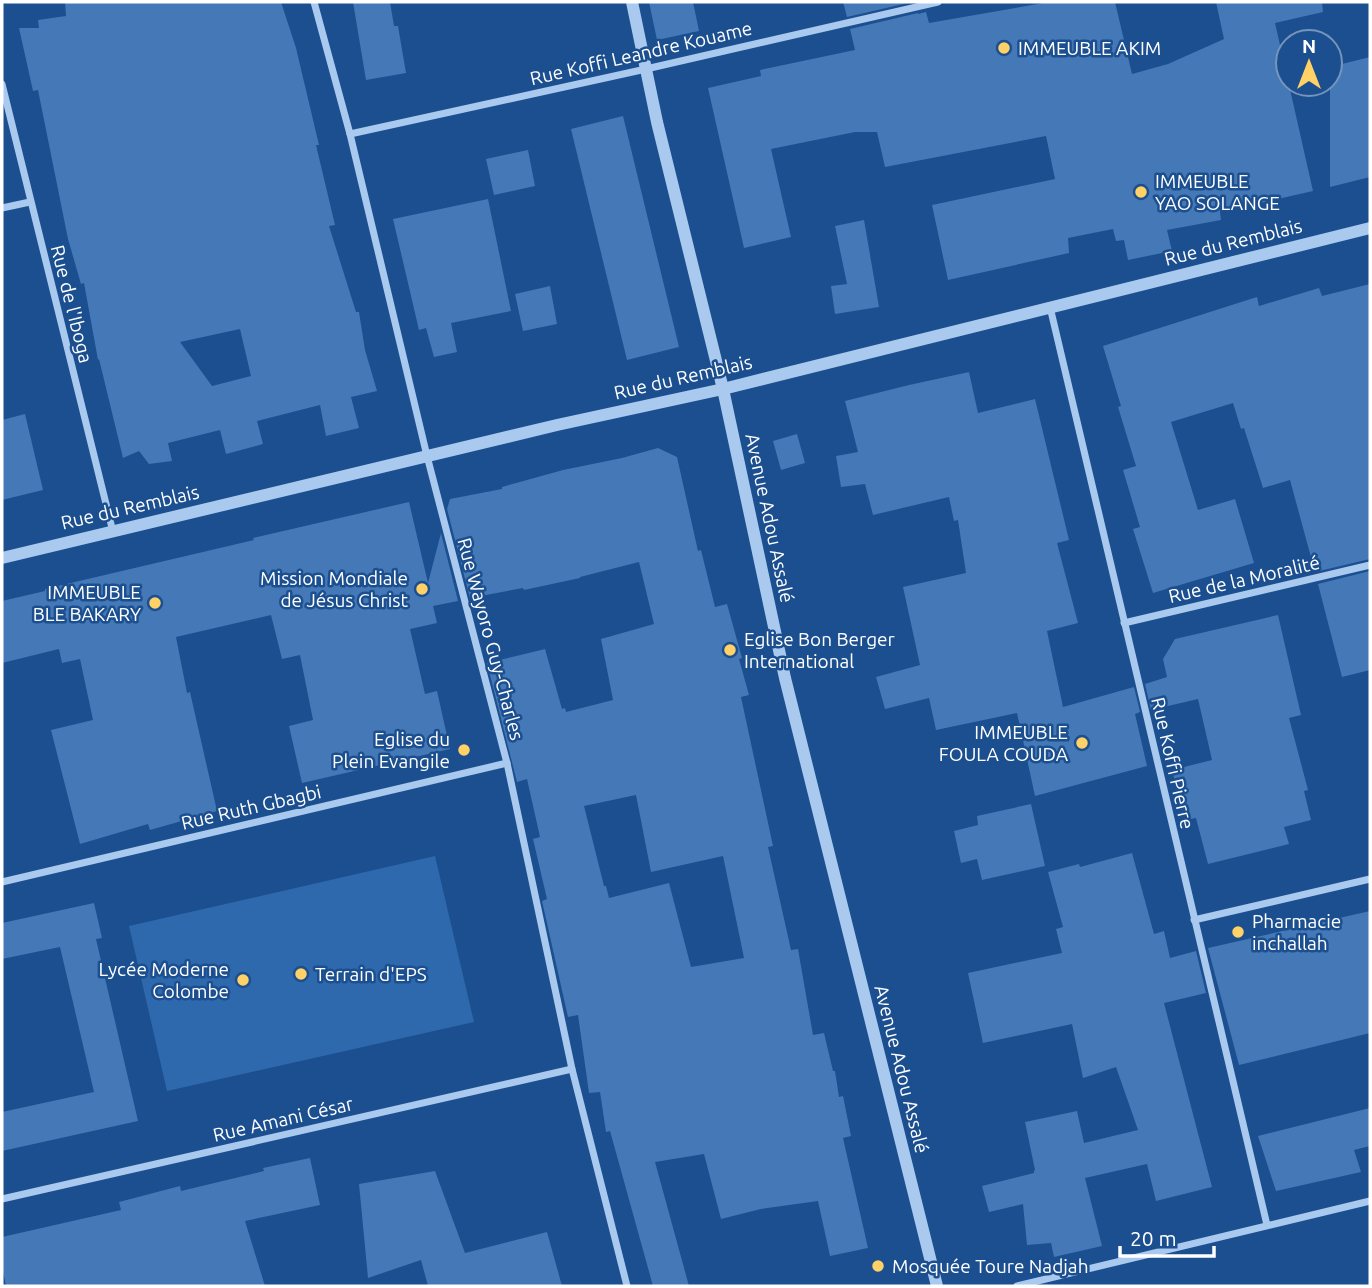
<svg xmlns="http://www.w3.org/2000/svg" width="1372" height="1288" font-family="Ubuntu,sans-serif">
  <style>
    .green { fill: #2e69ad }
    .building { fill: #4478b7; fill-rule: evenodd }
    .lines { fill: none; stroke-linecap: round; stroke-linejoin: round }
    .minor { stroke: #a9c9ee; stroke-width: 7 }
    .tertiary { stroke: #a9c9ee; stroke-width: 12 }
    .poi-dot { fill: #ffd166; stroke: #1b4f8f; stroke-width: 2.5 }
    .labels { text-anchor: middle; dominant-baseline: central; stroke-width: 5; stroke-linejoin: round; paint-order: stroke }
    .poi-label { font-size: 19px; fill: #fff; stroke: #1b4f8f; text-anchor: start }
    .street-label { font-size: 19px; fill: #fff; stroke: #1b4f8f }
  </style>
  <rect width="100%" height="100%" fill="#1b4f8f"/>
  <polygon class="green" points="435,856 474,1022 167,1091 129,926"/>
  <g class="building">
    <path d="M 65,2 L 281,2 L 296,48 L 319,145 L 316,145 L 335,225 L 329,226 L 356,312 L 359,312 L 365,350 L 377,391 L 351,397 L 359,428 L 326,436 L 320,405 L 257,421 L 263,444 L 226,454 L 220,430 L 168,443 L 172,461 L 149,464 L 139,451 L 123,458 L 99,359 L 98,360 L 84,283 L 81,284 L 68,239 L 38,90 L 33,91 L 19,28 L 39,28 L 38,20 L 66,16 ZM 240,329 L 251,376 L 212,386 L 180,342 Z"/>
    <polygon points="353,2 390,2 394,26 398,26 406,73 366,80"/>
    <polygon points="649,2 693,2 699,31 657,40"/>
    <polygon points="843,2 912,2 847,17"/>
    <polygon points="1049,2 1115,2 1132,74 1168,64 1224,39 1216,2 1322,2 1323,12 1275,23 1313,191 1220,212 1221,220 1167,230 1172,251 1128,260 1124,240 1116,241 1113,229 1068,238 1069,253 948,280 932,205 1055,179 1046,136 885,167 877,132 855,132 771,149 791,237 744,248 708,88 761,76 760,70 855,50 850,29 918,13 918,14 926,12 929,23"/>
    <polygon points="1370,57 1370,177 1330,187 1330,67"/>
    <polygon points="623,116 679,347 627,360 571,129"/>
    <polygon points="528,150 535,186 494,195 486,159"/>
    <polygon points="488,199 511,311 451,323 457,352 434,357 426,328 419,330 393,219"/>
    <polygon points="864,220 879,307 835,314 831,286 847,284 835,226"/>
    <polygon points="1370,284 1370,559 1315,572 1290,480 1263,488 1244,428 1241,429 1233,403 1171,422 1198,510 1235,499 1254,563 1153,593 1133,529 1140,527 1123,470 1136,466 1118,407 1121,406 1103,346 1257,297 1259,306 1319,288 1322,296"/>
    <polygon points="550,286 557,324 523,331 515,294"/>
    <polygon points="969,372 978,413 1035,399 1069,540 1057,543 1078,623 1047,631 1063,707 1134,687 1140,712 1135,714 1147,766 1035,796 1017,713 936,730 929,698 885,709 876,677 920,665 903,587 966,573 958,520 954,521 949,497 873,515 865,484 841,487 836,456 858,452 845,401 909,385"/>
    <polygon points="25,414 43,490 2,500 2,420"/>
    <polygon points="797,434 805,463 781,470 773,441"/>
    <path d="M 658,448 L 677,457 L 698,551 L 701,550 L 715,607 L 727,604 L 742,658 L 739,659 L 749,695 L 741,697 L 773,846 L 768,847 L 791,950 L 798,949 L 813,1035 L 824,1033 L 833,1071 L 835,1071 L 839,1097 L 843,1096 L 851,1136 L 843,1138 L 868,1248 L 830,1256 L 818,1201 L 761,1209 L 721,1219 L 704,1154 L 655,1162 L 689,1286 L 653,1286 L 610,1131 L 606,1132 L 600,1092 L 589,1093 L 578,1015 L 568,1017 L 542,901 L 547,899 L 533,839 L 540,837 L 527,779 L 517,782 L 487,663 L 545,649 L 562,709 L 565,708 L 566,712 L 613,700 L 601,639 L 654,624 L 639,562 L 580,577 L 580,578 L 524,590 L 523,588 L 470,598 L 447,509 L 450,499 L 502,489 L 502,487 L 563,470 L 622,458 ZM 636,795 L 651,872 L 723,856 L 744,958 L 691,967 L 669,883 L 609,898 L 606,886 L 604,886 L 584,806 Z"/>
    <polygon points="409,502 428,583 441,533 458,601 433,606 437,623 410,629 425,694 437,691 450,749 302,783 289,726 313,720 300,655 282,659 271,615 176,637 187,693 190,692 217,811 150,830 148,824 80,844 51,730 93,720 80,659 62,663 59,649 2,663 2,601 45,591 45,589 254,540 253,538"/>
    <polygon points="1370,571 1370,670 1342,677 1318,584"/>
    <polygon points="1278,615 1301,715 1289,718 1308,790 1304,791 1311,820 1284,827 1289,844 1208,864 1196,818 1185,820 1172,770 1212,760 1198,699 1151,710 1145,684 1167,677 1163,659 1175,639"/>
    <polygon points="1031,804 1045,866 982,880 977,859 961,863 954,831 978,825 977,816"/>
    <polygon points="1132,853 1154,934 1164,931 1170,958 1196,951 1206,993 1164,1003 1212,1187 1156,1201 1147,1164 1085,1178 1102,1246 1054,1257 1051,1243 1027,1245 1023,1204 989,1212 982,1186 1034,1173 1034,1171 1035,1170 1025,1122 1077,1111 1084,1143 1138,1130 1116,1067 1083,1078 1072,1024 983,1043 968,973 1062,953 1056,929 1063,927 1048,872 1079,864 1080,867"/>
    <polygon points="94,903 102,938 96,939 138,1121 2,1151 2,1112 94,1092 60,947 2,959 2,923"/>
    <polygon points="1370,911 1370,1033 1239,1065 1208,948"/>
    <polygon points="1370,1108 1370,1146 1354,1150 1361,1172 1276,1191 1258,1136"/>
    <polygon points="310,1158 320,1205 245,1221 265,1286 6,1286 2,1266 2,1237 121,1210 119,1202 180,1186 181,1191 264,1171 263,1168"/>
    <polygon points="435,1171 465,1253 547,1232 562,1286 428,1286 421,1260 368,1278 359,1184"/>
  </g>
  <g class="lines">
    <g class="minor">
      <polyline points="314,2 350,134 427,456 507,763 572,1069 627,1286"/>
      <polyline points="2,84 113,532"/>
      <polyline points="350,134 646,69 938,2"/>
      <polyline points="2,208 30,202"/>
      <polyline points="1050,307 1267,1225"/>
      <polyline points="1124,623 1370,565"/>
      <polyline points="2,882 507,763"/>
      <polyline points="1194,920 1370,879"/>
      <polyline points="2,1199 572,1069"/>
      <polyline points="1017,1286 1370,1201"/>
    </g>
    <g class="tertiary">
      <polyline points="632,2 657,122 723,389 785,678 937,1286"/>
      <polyline points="2,558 557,425 723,389 1370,228"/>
    </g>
  </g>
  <g class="poi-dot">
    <circle cx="1004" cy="48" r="7"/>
    <circle cx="1141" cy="192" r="7"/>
    <circle cx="422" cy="589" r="7"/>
    <circle cx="155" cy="603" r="7"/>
    <circle cx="730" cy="650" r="7"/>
    <circle cx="1082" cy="743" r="7"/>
    <circle cx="464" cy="750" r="7"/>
    <circle cx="1238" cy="932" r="7"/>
    <circle cx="301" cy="974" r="7"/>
    <circle cx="243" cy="980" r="7"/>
    <circle cx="878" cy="1266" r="7"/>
  </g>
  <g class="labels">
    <g class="poi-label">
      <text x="1018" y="48">IMMEUBLE AKIM</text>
      <text x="1155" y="181">IMMEUBLE<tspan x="1155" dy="22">YAO SOLANGE</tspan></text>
      <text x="408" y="578" text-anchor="end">Mission Mondiale<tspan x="408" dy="22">de Jésus Christ</tspan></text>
      <text x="141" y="592" text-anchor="end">IMMEUBLE<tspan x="141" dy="22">BLE BAKARY</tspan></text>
      <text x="744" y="639">Eglise Bon Berger<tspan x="744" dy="22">International</tspan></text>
      <text x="1068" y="732" text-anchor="end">IMMEUBLE<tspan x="1068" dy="22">FOULA COUDA</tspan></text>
      <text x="450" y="739" text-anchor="end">Eglise du<tspan x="450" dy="22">Plein Evangile</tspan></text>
      <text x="1252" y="921">Pharmacie<tspan x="1252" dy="22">inchallah</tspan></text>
      <text x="229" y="969" text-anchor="end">Lycée Moderne<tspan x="229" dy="22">Colombe</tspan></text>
      <text x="315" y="974">Terrain d'EPS</text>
      <text x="892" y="1266">Mosquée Toure Nadjah</text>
    </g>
    <g class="street-label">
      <text transform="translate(641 53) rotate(-13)">Rue Koffi Leandre Kouame</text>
      <text transform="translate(1233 242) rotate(-14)">Rue du Remblais</text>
      <text transform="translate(72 304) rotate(76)">Rue de l'Iboga</text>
      <text transform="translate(683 377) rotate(-13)">Rue du Remblais</text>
      <text transform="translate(130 507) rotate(-13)">Rue du Remblais</text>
      <text transform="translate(770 518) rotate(78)">Avenue Adou Assalé</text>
      <text transform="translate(1244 579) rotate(-13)">Rue de la Moralité</text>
      <text transform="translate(491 639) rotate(75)">Rue Wayoro Guy-Charles</text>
      <text transform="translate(1173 763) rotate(77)">Rue Koffi Pierre</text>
      <text transform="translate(251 807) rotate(-13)">Rue Ruth Gbagbi</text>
      <text transform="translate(902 1069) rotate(76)">Avenue Adou Assalé</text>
      <text transform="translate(283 1119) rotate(-13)">Rue Amani César</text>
    </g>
  </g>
  <rect width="1372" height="1288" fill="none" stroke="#ffffff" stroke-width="7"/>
  <g transform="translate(1309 63)"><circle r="33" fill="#1b4f8f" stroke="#7695bc" stroke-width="2"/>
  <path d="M0-5L12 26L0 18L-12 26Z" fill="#ffd166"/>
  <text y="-10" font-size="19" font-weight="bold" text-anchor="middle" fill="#ffffff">N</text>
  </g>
  <path d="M1120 1246v10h94v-10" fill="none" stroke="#ffffff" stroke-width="3.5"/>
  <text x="1130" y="1246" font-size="21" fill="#ffffff" stroke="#1b4f8f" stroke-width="5" paint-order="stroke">20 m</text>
</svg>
